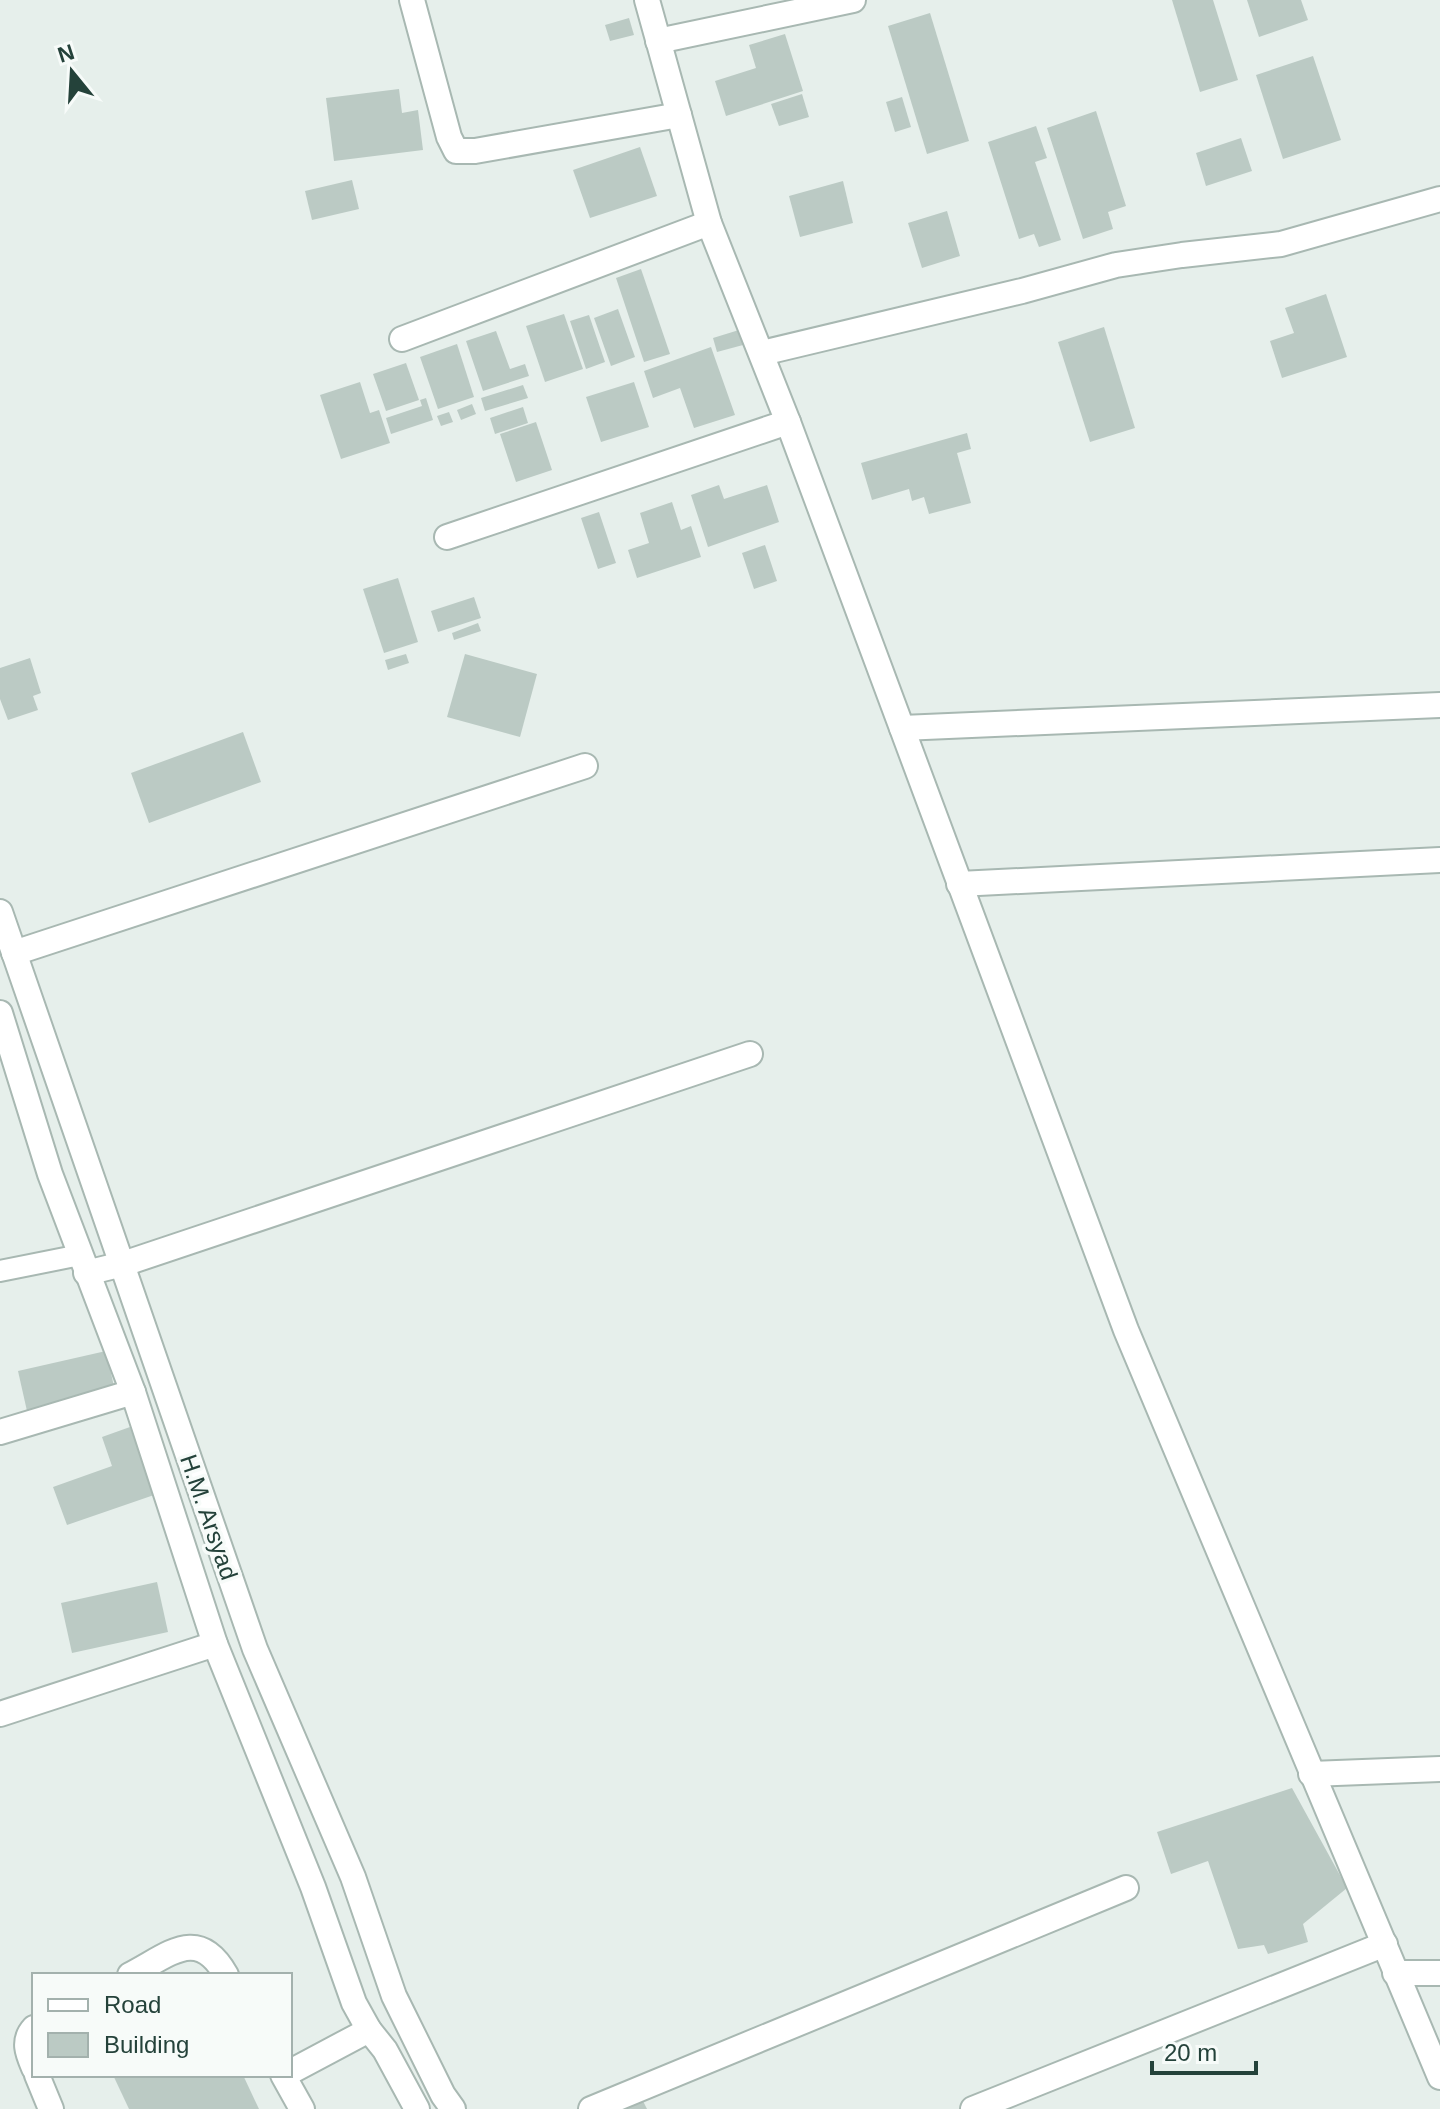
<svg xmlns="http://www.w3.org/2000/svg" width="1440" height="2109" font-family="Helvetica,sans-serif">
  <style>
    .building { fill: #bbcac4 }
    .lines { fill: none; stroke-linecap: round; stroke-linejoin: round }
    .service-casing { stroke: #a8b8b2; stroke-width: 24 }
    .minor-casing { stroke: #a8b8b2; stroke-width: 28 }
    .tertiary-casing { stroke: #a8b8b2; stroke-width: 28 }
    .service { stroke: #fff; stroke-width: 20 }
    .minor { stroke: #fff; stroke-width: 24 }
    .tertiary { stroke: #fff; stroke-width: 24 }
    .labels { text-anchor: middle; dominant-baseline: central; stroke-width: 7; stroke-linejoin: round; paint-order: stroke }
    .street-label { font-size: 24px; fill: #24423a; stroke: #f7fbf9 }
  </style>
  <rect width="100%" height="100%" fill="#e6efeb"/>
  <g class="building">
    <polygon points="1172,0 1213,0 1238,80 1200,92"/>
    <polygon points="1247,0 1301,0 1308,20 1259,37"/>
    <polygon points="930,13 969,141 927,154 888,26"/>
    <polygon points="629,18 634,35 610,41 605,25"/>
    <polygon points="785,34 803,91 726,116 715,81 756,68 749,45"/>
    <polygon points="1313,56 1341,140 1283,159 1256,75"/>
    <polygon points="399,89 402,113 418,110 423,150 334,161 326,98"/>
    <polygon points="802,94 809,117 779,126 771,104"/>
    <polygon points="902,97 911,127 895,132 886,102"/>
    <polygon points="1096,111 1126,206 1108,212 1113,229 1083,239 1047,128"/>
    <polygon points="1036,126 1047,158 1035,162 1061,240 1039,247 1034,234 1019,239 988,142"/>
    <polygon points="1241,138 1252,171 1206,186 1196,153"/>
    <polygon points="640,147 657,196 590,218 573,170"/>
    <polygon points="352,180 359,209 312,220 305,191"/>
    <polygon points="843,181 853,223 800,237 789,196"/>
    <polygon points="947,211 960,256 922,268 908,223"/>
    <polygon points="641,269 670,354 644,362 616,278"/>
    <polygon points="1326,294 1347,357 1282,378 1270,341 1294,333 1285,308"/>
    <polygon points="618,309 635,357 611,366 594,318"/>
    <polygon points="564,314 583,369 545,382 526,326"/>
    <polygon points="589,315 605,362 586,369 570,321"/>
    <polygon points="1104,327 1135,428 1090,442 1058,342"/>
    <polygon points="739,330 743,345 717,352 713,338"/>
    <polygon points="496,331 510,369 525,364 529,376 483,391 466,341"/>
    <polygon points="457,344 474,397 438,409 420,357"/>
    <polygon points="711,347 735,415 694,428 680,388 653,398 644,371"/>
    <polygon points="406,363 419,400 386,411 373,374"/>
    <polygon points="360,382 370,413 379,410 390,443 341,459 320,395"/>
    <polygon points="634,382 649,427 601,442 586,397"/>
    <polygon points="523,385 528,398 485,411 481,398"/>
    <polygon points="426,398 433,420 391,434 386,418 422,406 420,400"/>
    <polygon points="472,404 476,414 461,420 457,410"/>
    <polygon points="523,407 528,423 495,434 490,418"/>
    <polygon points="449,412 453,422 441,426 437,416"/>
    <polygon points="536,422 552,470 516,482 500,434"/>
    <polygon points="967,433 971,449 957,453 971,503 929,514 924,497 912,501 909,489 872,500 861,463"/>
    <polygon points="719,485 724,499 767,485 779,522 708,547 691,495"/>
    <polygon points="672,502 681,530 691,526 701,557 637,578 628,550 649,543 640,513"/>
    <polygon points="599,512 616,563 598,569 581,518"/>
    <polygon points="765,545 777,581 754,589 742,553"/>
    <polygon points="398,578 418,642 384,653 363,589"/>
    <polygon points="474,597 481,618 438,632 431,611"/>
    <polygon points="478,623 481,631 454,640 452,633"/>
    <polygon points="406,654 409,663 388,670 385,660"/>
    <polygon points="465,654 537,674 520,737 447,717"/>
    <polygon points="30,658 41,693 33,696 38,710 8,720 0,699 0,668"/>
    <polygon points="243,732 261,782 149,823 131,773"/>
    <polygon points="106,1351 115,1391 27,1411 18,1371"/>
    <polygon points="130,1427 154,1495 67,1525 53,1487 112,1466 102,1437"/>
    <polygon points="157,1582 168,1632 72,1653 61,1603"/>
    <polygon points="1292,1788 1347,1888 1303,1924 1308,1942 1268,1954 1264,1945 1238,1949 1208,1861 1171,1874 1157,1832"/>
    <polygon points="113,2075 243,2075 259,2109 129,2109"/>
    <polygon points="638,2091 647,2109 601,2109"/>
  </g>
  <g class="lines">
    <defs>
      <polyline id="service" points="0,1271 80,1255"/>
      <g id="minor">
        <polyline points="412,0 449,137 456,151 475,151 679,115"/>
        <polyline points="647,0 709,223 788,422 1126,1330 1440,2077"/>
        <polyline points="658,41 853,0"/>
        <polyline points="402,339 709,223"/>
        <polyline points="762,353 1022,291 1116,265 1182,255 1281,244 1440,199"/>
        <polyline points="447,537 788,422"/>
        <polyline points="902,728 1440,705"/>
        <polyline points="959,884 1440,860"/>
        <polyline points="14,953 585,766"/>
        <polyline points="86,1273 123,1264 750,1054"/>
        <polyline points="0,1432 133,1392"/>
        <polyline points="0,1714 215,1644"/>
        <polyline points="1311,1774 1440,1769"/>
        <polyline points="1395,1973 1440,1973"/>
        <path d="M 130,1975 C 169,1955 198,1925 226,1975"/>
        <path d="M 34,2028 C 22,2041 28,2054 34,2068"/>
        <polyline points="290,2072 369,2030"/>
        <polyline points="37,2075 51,2109"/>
        <polyline points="283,2075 302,2109"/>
        <polyline points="591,2109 1126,1888"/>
        <polyline points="973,2109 1385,1944"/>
      </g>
      <g id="tertiary">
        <polyline points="0,912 255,1649 353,1877 394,1996 443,2095 453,2109"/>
        <polyline points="0,1013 50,1174 133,1392 215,1644 313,1887 354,2003 369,2030 385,2050 417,2109"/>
      </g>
    </defs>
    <use href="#service" class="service-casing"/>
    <use href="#minor" class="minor-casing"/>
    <use href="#tertiary" class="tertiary-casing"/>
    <use href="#service" class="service"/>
    <use href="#minor" class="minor"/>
    <use href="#tertiary" class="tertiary"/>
  </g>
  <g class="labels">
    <g class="street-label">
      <text transform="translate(209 1517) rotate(71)">H.M. Arsyad</text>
    </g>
  </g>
  <rect x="32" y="1973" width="260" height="104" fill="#f7fbf9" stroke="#a3b1ad" stroke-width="2"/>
  <rect x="48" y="1999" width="40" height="12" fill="#ffffff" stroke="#a3b1ad" stroke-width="2"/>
  <text x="104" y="2013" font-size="24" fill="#24423a">Road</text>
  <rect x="48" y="2033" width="40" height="24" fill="#bbcac4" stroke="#a3b1ad" stroke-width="2"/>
  <text x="104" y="2053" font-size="24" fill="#24423a">Building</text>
  <g transform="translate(72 72) rotate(342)" stroke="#f7fbf9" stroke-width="6" paint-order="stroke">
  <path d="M0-6L14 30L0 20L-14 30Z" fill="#24423a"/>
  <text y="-12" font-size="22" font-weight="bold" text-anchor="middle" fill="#24423a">N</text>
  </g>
  <path d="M1152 2061v12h104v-12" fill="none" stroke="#24423a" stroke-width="4"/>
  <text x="1164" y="2061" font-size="24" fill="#24423a" stroke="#f7fbf9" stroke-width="6" paint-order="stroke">20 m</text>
</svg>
